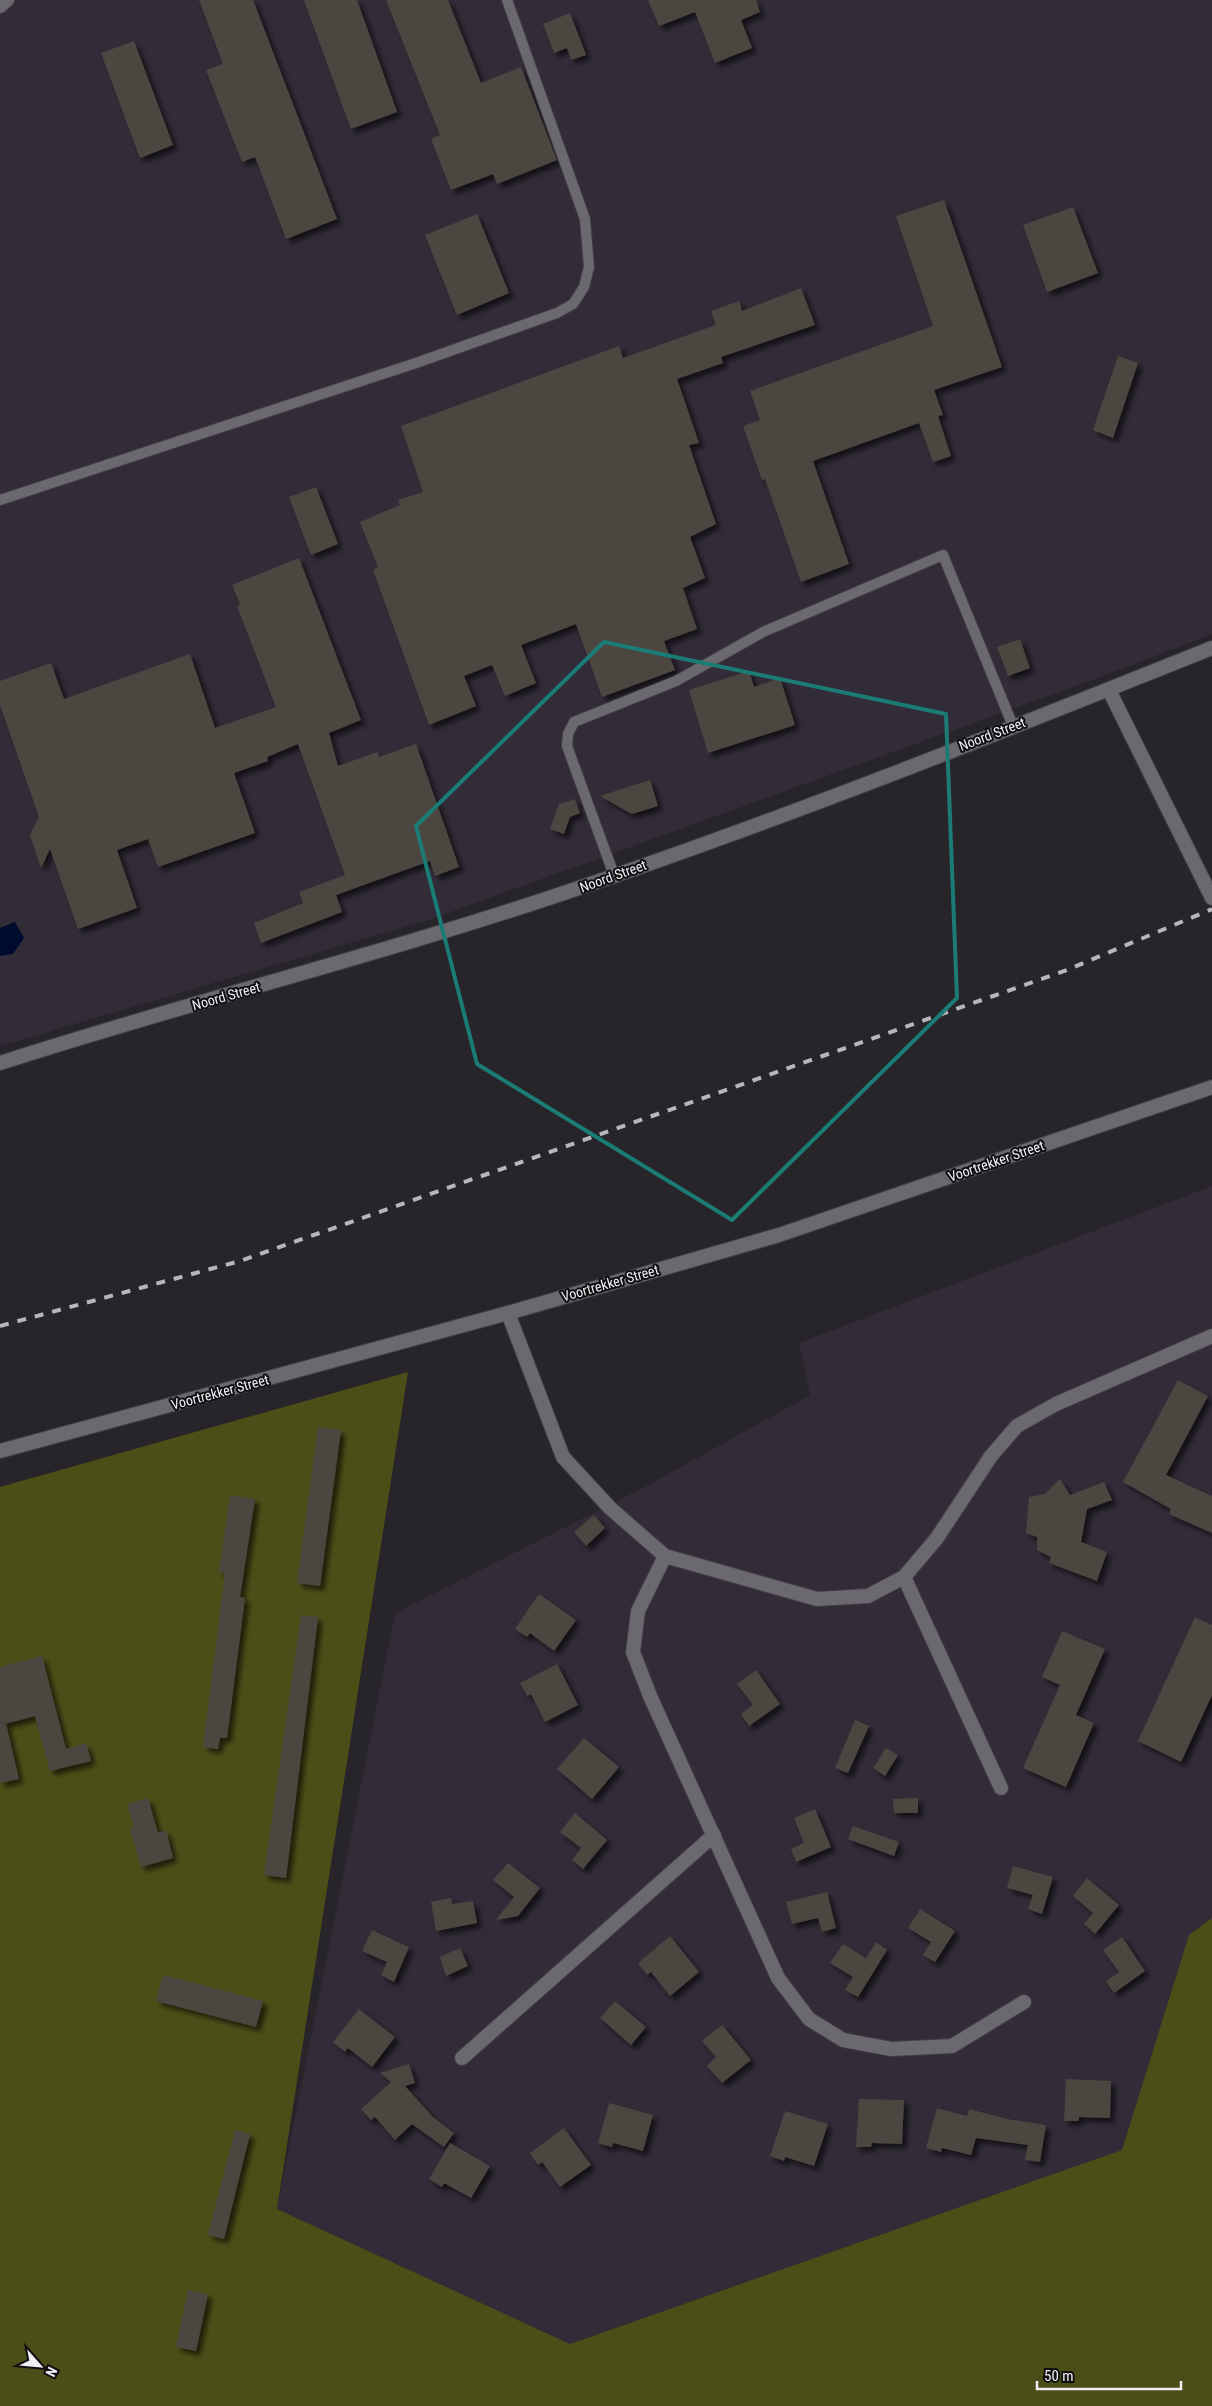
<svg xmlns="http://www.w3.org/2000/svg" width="1212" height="2406" font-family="'Roboto Condensed',sans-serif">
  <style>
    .built { fill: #312c38 }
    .green { fill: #4b4f17 }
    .water { fill: #000c2f }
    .building { fill: #4c4641; filter: url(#shadow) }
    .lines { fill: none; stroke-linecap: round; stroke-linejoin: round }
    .service-casing { stroke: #413f44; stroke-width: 12 }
    .minor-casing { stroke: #413f44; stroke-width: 16 }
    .secondary-casing { stroke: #413f44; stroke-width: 16 }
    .service { stroke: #6b686f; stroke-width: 10 }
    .minor { stroke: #6b686f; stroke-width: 14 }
    .secondary { stroke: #6b686f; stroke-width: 14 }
    .rail { stroke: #b8b6bb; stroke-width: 4; stroke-dasharray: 9 9; stroke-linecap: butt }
    .marked { fill: none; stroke: #1a7c75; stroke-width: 4; stroke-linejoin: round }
    .labels { text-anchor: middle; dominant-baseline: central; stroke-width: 4; stroke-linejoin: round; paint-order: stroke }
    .street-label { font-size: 14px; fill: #f0eff3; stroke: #0f0e10 }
  </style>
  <defs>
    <filter id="shadow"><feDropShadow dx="4.5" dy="4.5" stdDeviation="2.5" flood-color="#0009"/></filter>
  </defs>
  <rect width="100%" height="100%" fill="#27242a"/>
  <g class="built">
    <polygon points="0,0 1212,0 1212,634 1109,674 431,919 0,1046"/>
    <polygon points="1212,1186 1212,1918 1189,1936 1123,2150 570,2344 277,2209 395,1613 643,1488 810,1395 799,1343"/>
  </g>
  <polygon class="green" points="408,1372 277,2209 570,2344 1122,2150 1189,1935 1212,1918 1212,2406 0,2406 0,1487"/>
  <polygon class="water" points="15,922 24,938 13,954 0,956 0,928"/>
  <g class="building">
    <polygon points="199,0 253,0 337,219 286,239 255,157 242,162 206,70 223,64"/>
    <polygon points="304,0 357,0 397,112 351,129"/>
    <polygon points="386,0 448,0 481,83 521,67 557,160 497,184 493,174 451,190 431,139 440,135"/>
    <polygon points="648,0 756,0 760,12 741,20 752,48 715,63 695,12 659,26"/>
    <polygon points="570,13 586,55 571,60 567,48 554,53 543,24"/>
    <polygon points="134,41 173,145 140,158 101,53"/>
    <polygon points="944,200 1002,367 934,390 943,415 938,416 951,456 933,462 919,423 813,461 849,564 801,582 765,479 762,480 743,426 760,420 750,391 933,326 896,216"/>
    <polygon points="1073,207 1098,273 1047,292 1023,225"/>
    <polygon points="477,214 509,293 457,315 425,235"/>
    <polygon points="801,288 815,325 721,357 723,363 677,379 699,443 689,445 716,524 690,537 705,578 683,588 697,629 664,641 675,670 602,697 576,624 521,645 536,683 505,696 492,665 464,676 476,706 429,725 373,570 378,567 360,522 400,505 398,500 423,492 401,426 619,346 623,358 716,325 711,311 739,301 742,311"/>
    <polygon points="1118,356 1138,363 1113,438 1093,430"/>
    <polygon points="316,487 338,544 311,555 289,497"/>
    <polygon points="299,558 361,720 329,733 338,766 377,752 379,757 416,744 459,867 435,876 430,861 336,895 342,912 261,943 254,923 303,903 299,892 345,875 298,744 267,757 268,761 234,773 255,833 158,867 148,839 117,850 137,908 78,929 50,849 41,868 30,835 39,817 0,705 0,681 51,663 64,699 190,654 215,728 276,707 237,606 240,604 232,585"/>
    <polygon points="1020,639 1030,668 1008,676 997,647"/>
    <polygon points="749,671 754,687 780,678 795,725 708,753 689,690"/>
    <polygon points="650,780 658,806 632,814 600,796"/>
    <polygon points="575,799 580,813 570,817 564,834 550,829 559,804"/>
    <polygon points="1178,1380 1208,1396 1166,1475 1212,1496 1212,1533 1169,1514 1171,1509 1123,1482"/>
    <polygon points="318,1427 341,1430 320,1586 297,1583"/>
    <polygon points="1060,1479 1070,1495 1104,1482 1112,1500 1087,1509 1081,1542 1107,1552 1097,1581 1049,1563 1051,1557 1037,1550 1037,1537 1026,1533 1029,1497 1045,1494"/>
    <polygon points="230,1495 255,1499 240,1597 245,1598 227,1738 220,1738 218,1749 203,1747 225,1573 219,1572"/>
    <polygon points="594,1515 605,1528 586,1546 574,1532"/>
    <polygon points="539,1594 576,1620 554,1651 530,1633 527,1637 515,1629"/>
    <polygon points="301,1615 318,1617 286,1878 264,1875"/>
    <polygon points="1195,1617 1212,1625 1212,1695 1181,1762 1138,1741"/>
    <polygon points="1062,1631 1105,1649 1076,1715 1094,1723 1066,1787 1023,1768 1060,1685 1042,1677"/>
    <polygon points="42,1656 66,1749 86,1743 91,1761 50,1771 35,1716 1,1725 6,1724 19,1779 0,1783 0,1667"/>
    <polygon points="557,1664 578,1705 545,1722 531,1694 527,1696 520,1683"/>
    <polygon points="756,1670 780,1704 749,1726 741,1714 753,1705 737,1684"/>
    <polygon points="855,1720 869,1726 848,1773 835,1768"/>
    <polygon points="584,1738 619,1767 592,1799 557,1769"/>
    <polygon points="886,1748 898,1755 885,1776 873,1768"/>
    <polygon points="148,1798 158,1833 166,1830 173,1858 141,1867 130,1828 134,1827 127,1804"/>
    <polygon points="918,1798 918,1813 894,1813 893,1799"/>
    <polygon points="815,1809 831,1847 796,1862 791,1849 804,1843 794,1818"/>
    <polygon points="575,1813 607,1840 583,1869 572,1860 581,1848 560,1832"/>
    <polygon points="853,1826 899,1842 894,1856 848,1839"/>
    <polygon points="508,1863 540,1888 518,1916 496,1920 514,1897 493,1880"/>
    <polygon points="1013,1866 1053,1877 1042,1914 1028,1909 1033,1895 1007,1888"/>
    <polygon points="1087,1878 1119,1905 1095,1934 1084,1924 1093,1913 1073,1896"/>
    <polygon points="827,1892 836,1928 822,1932 818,1918 792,1924 786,1902"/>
    <polygon points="451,1898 452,1904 473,1901 477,1923 436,1931 431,1902"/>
    <polygon points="920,1909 955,1931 935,1962 923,1955 931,1942 908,1928"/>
    <polygon points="372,1930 409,1947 394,1982 381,1975 387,1962 362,1951"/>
    <polygon points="670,1936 699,1972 670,1996 651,1972 647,1975 638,1963"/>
    <polygon points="1122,1937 1145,1971 1114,1993 1106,1981 1119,1972 1103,1950"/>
    <polygon points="876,1942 887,1950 858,1997 845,1990 853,1977 830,1963 843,1944 866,1958"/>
    <polygon points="460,1948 468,1966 446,1976 440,1957"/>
    <polygon points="163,1975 263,2001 256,2027 156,2001"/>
    <polygon points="615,2001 646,2027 631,2045 600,2018"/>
    <polygon points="359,2009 395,2037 372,2067 348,2048 345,2052 333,2042"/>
    <polygon points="722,2025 751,2060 722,2083 707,2066 716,2057 702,2041"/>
    <polygon points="409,2064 415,2083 405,2086 433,2117 454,2133 444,2147 412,2124 395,2140 375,2117 371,2120 361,2109 391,2082 380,2073"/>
    <polygon points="1066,2079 1111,2081 1110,2118 1079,2117 1079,2121 1064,2121"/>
    <polygon points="859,2099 904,2100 902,2144 872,2143 871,2147 856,2147"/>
    <polygon points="609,2103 653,2115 643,2151 613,2143 612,2147 598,2143"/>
    <polygon points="937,2108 967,2116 969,2109 1007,2119 1046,2125 1040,2162 1025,2160 1028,2145 976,2138 971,2155 942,2148 941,2152 926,2148"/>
    <polygon points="785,2111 828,2124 814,2166 785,2157 784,2161 770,2156"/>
    <polygon points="564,2128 591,2165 560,2187 542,2162 538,2165 530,2153"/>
    <polygon points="235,2130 250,2134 224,2239 208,2235"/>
    <polygon points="450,2143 490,2166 471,2198 444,2183 442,2187 429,2179"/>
    <polygon points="188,2290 208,2294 196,2351 176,2347"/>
  </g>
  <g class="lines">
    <defs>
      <g id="service">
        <polyline points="0,500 416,363 557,313 573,304 584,287 589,267 585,219 507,0"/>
        <polyline points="614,875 567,746 568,734 574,722 676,681 763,632 943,555 1013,726"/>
      </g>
      <g id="minor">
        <polyline points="0,6 7,0"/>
        <polyline points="1109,690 1212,898"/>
        <path d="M 0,1063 C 186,1003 376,956 561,894 C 781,820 997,734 1212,648"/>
        <polyline points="508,1313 563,1457 610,1508 665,1556 817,1599 868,1596 904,1577 937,1538 991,1456 1017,1426 1056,1404 1212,1336"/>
        <polyline points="665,1556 638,1611 633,1652 650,1696 778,1978 809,2019 843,2040 891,2049 952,2046 1024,2002"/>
        <polyline points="904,1577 1001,1788"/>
        <polyline points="462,2058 714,1835"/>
      </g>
      <polyline id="secondary" points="0,1451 508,1313 779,1235 1212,1087"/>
    </defs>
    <use href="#service" class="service-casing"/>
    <use href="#minor" class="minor-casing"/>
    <use href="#secondary" class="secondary-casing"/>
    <use href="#service" class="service"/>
    <use href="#minor" class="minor"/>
    <use href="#secondary" class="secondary"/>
    <polyline class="rail" points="0,1326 240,1261 1067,970 1212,909"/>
  </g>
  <path class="marked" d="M 604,642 L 946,714 L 957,998 L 732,1220 L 477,1064 L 416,826 Z"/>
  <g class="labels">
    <g class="street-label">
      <text transform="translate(992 734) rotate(-21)">Noord Street</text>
      <text transform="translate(613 876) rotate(-20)">Noord Street</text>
      <text transform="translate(226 996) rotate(-16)">Noord Street</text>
      <text transform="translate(996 1161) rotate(-19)">Voortrekker Street</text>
      <text transform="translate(610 1283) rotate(-16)">Voortrekker Street</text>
      <text transform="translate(220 1392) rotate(-15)">Voortrekker Street</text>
    </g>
  </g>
  <g transform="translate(40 2366) rotate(117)" stroke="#0f0e10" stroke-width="4" paint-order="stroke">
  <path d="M0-4L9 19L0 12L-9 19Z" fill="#f0eff3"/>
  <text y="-8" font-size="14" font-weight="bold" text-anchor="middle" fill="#f0eff3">N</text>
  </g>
  <path d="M1037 2381v8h144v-8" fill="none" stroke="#f0eff3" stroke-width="2.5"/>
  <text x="1044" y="2381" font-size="15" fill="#f0eff3" stroke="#0f0e10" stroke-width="4" paint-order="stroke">50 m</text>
</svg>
